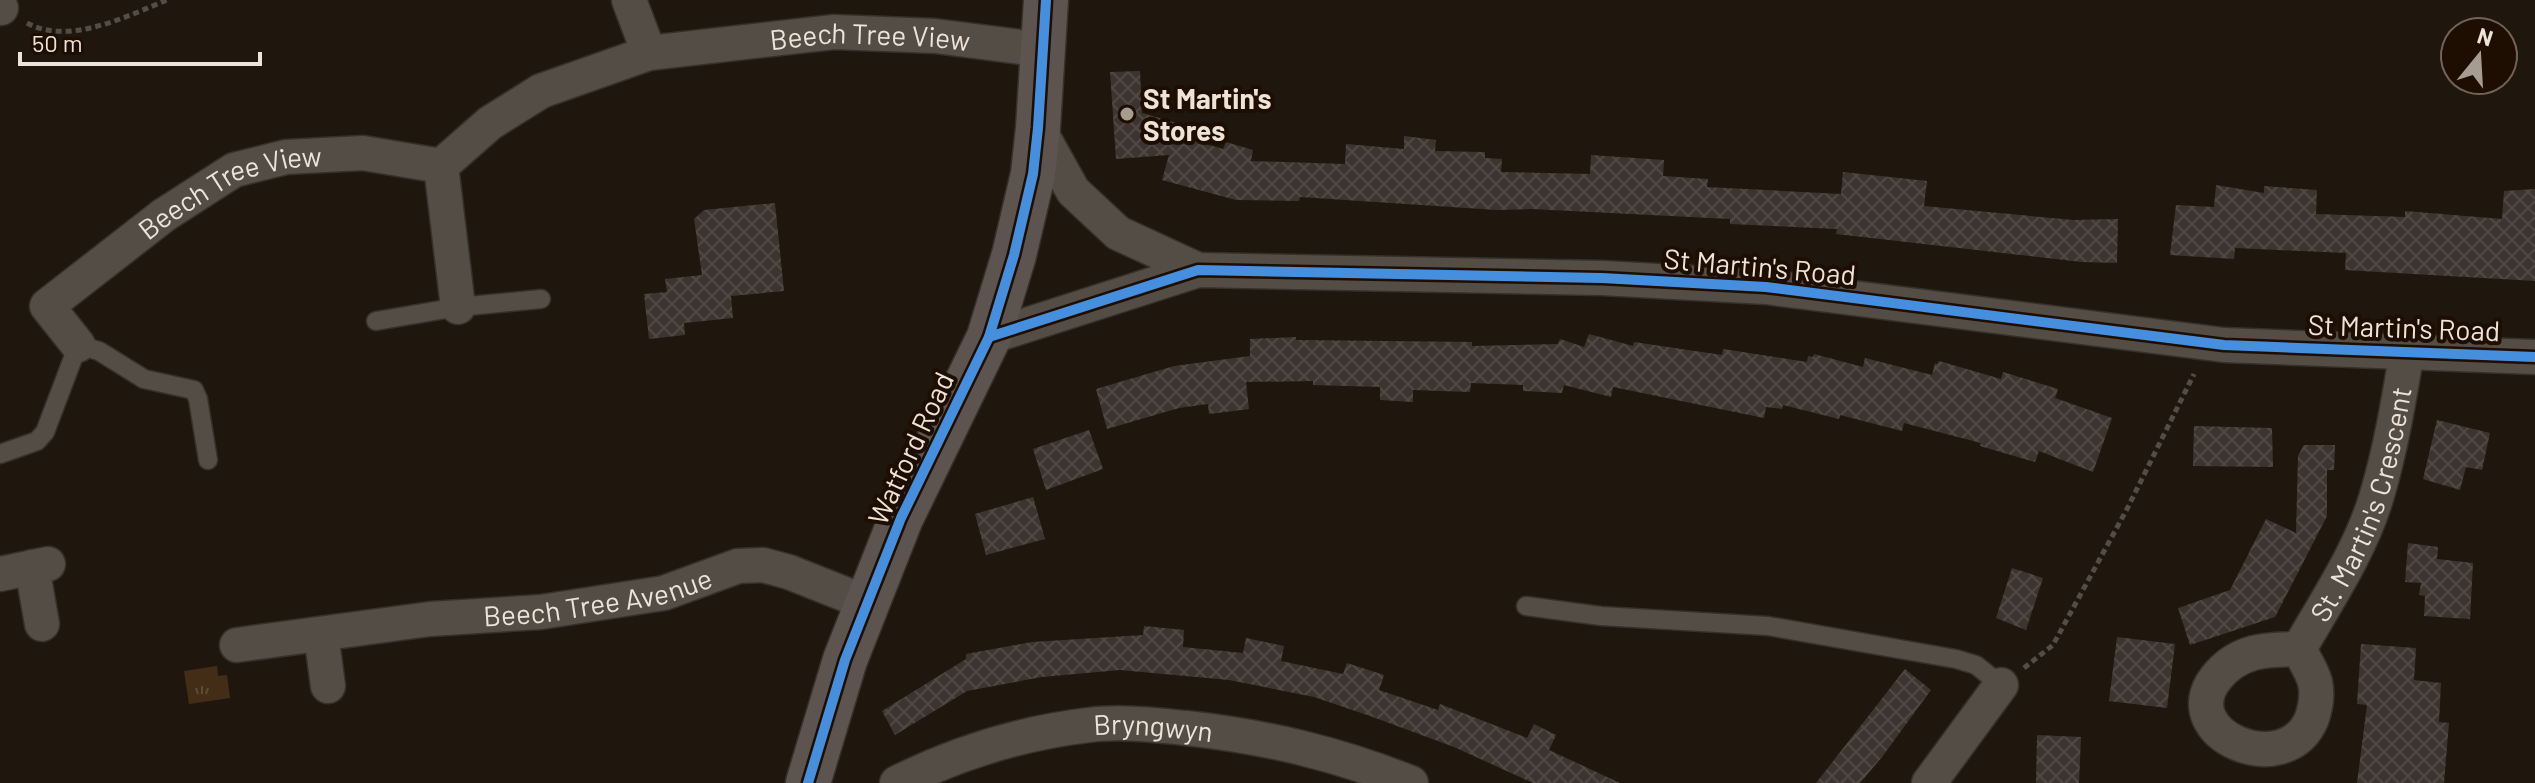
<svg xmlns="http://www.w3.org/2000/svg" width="2535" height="783" font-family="Barlow,sans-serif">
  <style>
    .park { fill: url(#park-tufts) }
    .building { fill: url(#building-cross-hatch) }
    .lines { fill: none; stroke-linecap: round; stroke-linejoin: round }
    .lane-casing { stroke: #36302a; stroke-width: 21 }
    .street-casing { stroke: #36302a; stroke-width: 37 }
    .secondary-casing { stroke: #36302a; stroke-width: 47 }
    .path { stroke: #544d47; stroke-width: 5; stroke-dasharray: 6 4; stroke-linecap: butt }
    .lane { stroke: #544d45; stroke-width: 18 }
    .street { stroke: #544d45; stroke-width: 34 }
    .secondary { stroke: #5e544f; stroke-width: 44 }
    .cycleway-casing { stroke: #1e0e01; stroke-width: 15 }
    .cycleway { stroke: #468fdf; stroke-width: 10 }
    .poi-dot { fill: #a69c91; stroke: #1e0e01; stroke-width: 3 }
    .labels { text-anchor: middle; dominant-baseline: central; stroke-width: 8; stroke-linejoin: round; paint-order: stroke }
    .street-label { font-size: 28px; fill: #eee3d8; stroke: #1e0e01 }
    .poi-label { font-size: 28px; font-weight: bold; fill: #eee3d8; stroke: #1e0e01; text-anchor: start }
  </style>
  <defs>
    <pattern id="park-tufts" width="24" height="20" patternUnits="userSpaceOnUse" patternTransform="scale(2)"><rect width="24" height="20" fill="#432d16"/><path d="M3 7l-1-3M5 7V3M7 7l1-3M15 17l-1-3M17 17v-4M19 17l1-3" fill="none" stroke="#5e4b37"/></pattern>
    <pattern id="building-cross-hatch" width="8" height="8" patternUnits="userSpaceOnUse" patternTransform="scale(2)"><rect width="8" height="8" fill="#3d3430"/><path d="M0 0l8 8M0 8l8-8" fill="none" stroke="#504844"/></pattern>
  </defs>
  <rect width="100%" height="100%" fill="#1f170e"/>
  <polygon class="park" points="217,666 218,676 227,675 230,698 189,704 184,671"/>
  <g class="building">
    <polygon points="1140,71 1142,113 1180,124 1177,136 1223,149 1226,142 1253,150 1251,161 1345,164 1346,144 1404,149 1404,136 1436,140 1435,151 1485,152 1485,158 1502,159 1501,172 1590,174 1591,155 1664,160 1663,176 1708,179 1707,187 1841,194 1843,172 1927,181 1924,206 2073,220 2118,219 2117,263 2082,262 1836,234 1837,229 1730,224 1730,219 1532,209 1497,210 1300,197 1299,201 1236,200 1162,180 1169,155 1116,159 1110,72"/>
    <polygon points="2216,185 2264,193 2264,186 2317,190 2316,214 2405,217 2405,211 2502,219 2504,191 2535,189 2535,281 2345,270 2346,253 2235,248 2234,259 2170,255 2176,205 2214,207"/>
    <polygon points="775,203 784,291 731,296 733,318 684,323 685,335 649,339 644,294 667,292 665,279 702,275 694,219 704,210"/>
    <polygon points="1589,334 1633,346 1634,342 1722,355 1723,349 1807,362 1808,356 1813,357 1814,354 1863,367 1865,358 1932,375 1935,363 1937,364 1939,361 2001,379 2003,372 2058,389 2055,398 2112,418 2093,472 2039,451 2035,462 1980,446 1981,443 1904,423 1902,431 1840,415 1839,419 1783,405 1782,409 1766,407 1764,418 1613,387 1611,397 1564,385 1562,393 1523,391 1523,385 1471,383 1470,392 1413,390 1413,402 1380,400 1380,387 1313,385 1313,381 1246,382 1249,409 1209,414 1208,404 1179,408 1107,429 1096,389 1174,366 1250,356 1250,339 1296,337 1296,340 1472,342 1472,346 1558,344 1560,339 1584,347"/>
    <polygon points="2437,420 2490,433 2482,470 2466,467 2460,490 2423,479"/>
    <polygon points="2194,426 2272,428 2273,467 2193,466"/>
    <polygon points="1089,430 1103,469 1046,490 1033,449"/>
    <polygon points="2304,445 2335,445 2334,470 2327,470 2327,516 2275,617 2190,645 2178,608 2230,590 2266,519 2296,533 2298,456"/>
    <polygon points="1033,497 1045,539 986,555 975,514"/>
    <polygon points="2408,543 2438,547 2437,559 2473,563 2470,619 2424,616 2425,596 2419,595 2421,583 2405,582"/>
    <polygon points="2012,568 2043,578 2026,630 1996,618"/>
    <polygon points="1144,626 1184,630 1183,647 1243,653 1246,638 1284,646 1281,661 1343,674 1347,663 1384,675 1379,690 1438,710 1440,704 1527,738 1534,724 1556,735 1549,750 1620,783 1533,783 1454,747 1370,716 1314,697 1229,680 1120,670 1042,677 967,691 895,735 882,711 966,659 966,654 1032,642 1143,635"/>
    <polygon points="2117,637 2175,644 2167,708 2109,701"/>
    <polygon points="2361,644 2416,648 2414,680 2441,683 2439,722 2449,723 2444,783 2357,783 2367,705 2357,704"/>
    <polygon points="1905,669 1931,690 1882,757 1860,783 1816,783"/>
    <polygon points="2037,735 2081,737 2079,783 2036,783"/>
  </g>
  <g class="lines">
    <defs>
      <g id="lane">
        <polyline points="376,321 458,307 541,299"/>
        <polyline points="0,454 37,441 45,432 78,345 99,351 144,379 194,390 198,399 208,460"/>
        <polyline points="1526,606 1601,616 1768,626 1956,659 1976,665 2001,685"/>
      </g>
      <g id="street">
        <polyline points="629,0 649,53"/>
        <polyline points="0,8 1,8"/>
        <polyline points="1038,128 1073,191 1118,233 1198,270"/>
        <path id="s1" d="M 441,166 L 490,123 L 541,91 L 649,53 L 834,32 L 935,36 L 1044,50"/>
        <polyline points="441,166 458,307"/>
        <polyline points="989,337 1198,270 1602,278 1766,287 2224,345 2535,357"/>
        <path id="s2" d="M 78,345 L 47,306 L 164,215 L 234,170 L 286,157 L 363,153 L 441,166"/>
        <polyline points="32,567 42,624"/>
        <polyline points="0,574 48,564"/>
        <polyline points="321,634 328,686"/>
        <path id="s3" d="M 237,645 L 430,619 L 541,612 L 664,593 L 738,566 L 763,565 L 789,572 L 867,603"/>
        <path id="s4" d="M 2299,649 C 2266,649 2238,650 2216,678 C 2172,734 2286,783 2312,718 C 2316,706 2318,695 2315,682 C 2312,671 2304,659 2299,649 C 2327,600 2361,550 2377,495 C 2391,448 2399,399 2407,351"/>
        <path id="s5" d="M 897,783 C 957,753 1021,733 1089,725 C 1120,721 1155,725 1186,728 C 1267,737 1335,753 1411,783"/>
        <polyline points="1929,783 2001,685"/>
      </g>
      <polyline id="secondary" points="808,783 845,660 901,518 989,337 1014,255 1033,174 1038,128 1046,0"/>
    </defs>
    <use href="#lane" class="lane-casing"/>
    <use href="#street" class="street-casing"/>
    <use href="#secondary" class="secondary-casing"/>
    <g class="path">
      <path d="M 27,23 C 69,46 127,16 167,0"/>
      <polyline points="2024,668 2053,645 2127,509 2194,374"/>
    </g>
    <use href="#lane" class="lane"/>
    <use href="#street" class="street"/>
    <use href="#secondary" class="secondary"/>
    <defs>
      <g id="cycleway">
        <polyline points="989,337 1198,270 1602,278 1766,287 2224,345 2535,357"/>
        <polyline points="808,783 845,660 901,518 989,337 1014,255 1033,174 1038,128 1046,0"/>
      </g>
    </defs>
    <use href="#cycleway" class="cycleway-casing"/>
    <use href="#cycleway" class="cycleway"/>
  </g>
  <circle class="poi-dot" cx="1127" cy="114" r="8"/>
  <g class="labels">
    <g class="street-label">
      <text stroke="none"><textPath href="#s1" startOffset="462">Beech Tree View</textPath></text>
      <text stroke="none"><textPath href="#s2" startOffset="270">Beech Tree View</textPath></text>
      <text transform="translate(1760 266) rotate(5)">St Martin's Road</text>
      <text transform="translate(2404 327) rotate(2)">St Martin's Road</text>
      <text transform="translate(910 448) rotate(-65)">Watford Road</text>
      <text stroke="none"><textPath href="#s4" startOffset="494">St. Martin's Crescent</textPath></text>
      <text stroke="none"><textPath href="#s3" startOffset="364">Beech Tree Avenue</textPath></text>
      <text stroke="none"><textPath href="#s5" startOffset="266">Bryngwyn</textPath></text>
    </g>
    <g class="poi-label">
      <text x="1143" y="98">St Martin's<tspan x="1143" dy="32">Stores</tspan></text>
    </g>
  </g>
  <g transform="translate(2479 56) rotate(18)"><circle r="38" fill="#1e0e01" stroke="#716357" stroke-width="2"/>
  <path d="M0-6L14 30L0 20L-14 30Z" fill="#a69c91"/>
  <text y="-12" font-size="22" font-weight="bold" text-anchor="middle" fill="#eee3d8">N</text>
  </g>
  <path d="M20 52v12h240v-12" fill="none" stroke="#eee3d8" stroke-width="4"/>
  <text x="32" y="52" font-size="24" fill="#eee3d8" stroke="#1e0e01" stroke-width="6" paint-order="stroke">50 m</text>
</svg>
